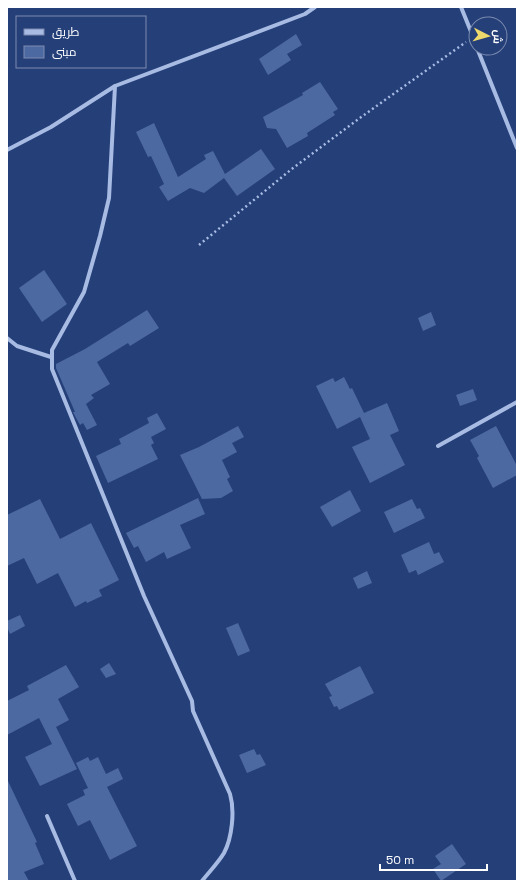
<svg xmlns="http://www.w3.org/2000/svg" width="524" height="888" font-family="'Space Grotesk',Cairo,sans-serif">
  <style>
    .building { fill: #4d69a2 }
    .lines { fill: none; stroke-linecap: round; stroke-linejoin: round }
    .path { stroke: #a7bbe3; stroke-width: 2.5; stroke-dasharray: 2 3; stroke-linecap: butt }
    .minor { stroke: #a7bbe3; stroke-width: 4 }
  </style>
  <rect width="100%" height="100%" fill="#253f79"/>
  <g class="building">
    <polygon points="296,34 302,45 287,54 291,60 268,75 259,59"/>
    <polygon points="320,82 338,109 333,112 335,115 307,133 308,136 287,148 276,129 267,128 263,117 303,95 302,93"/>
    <polygon points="154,123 178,177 206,159 204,155 213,151 225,174 261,149 275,169 237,196 224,178 204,193 190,188 168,201 159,187 164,184 151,156 148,157 136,132"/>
    <polygon points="44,270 67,304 42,322 19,288"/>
    <polygon points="147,310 159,328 130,346 128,343 97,362 110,384 91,395 94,398 86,404 97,425 87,430 83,423 80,425 75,416 73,412 75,412 56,368 56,364 85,349"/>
    <polygon points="431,312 436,325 423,331 418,318"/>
    <polygon points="344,377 350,389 352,388 364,413 387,403 399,431 390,435 405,465 370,483 352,447 370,439 360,417 337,429 316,386 333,378 335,382"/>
    <polygon points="473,389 477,400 460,406 456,395"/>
    <polygon points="157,413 166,429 151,437 154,443 151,445 158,459 108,483 96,456 121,444 119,439 149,423 147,418"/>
    <polygon points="238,426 244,437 232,443 237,452 222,460 230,477 227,479 233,491 221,498 202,499 180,455 199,447"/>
    <polygon points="496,426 517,466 517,475 493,488 477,458 479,456 470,440"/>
    <polygon points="350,490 361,511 332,527 320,507"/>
    <polygon points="198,498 205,514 180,525 191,548 167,559 164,552 146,562 138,546 134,548 126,533"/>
    <polygon points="40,499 60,539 91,523 119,580 99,590 102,596 87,603 86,601 75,607 58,573 37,584 24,558 7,566 7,515"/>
    <polygon points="412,499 417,509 420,508 425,518 394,533 384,512"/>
    <polygon points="429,542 434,554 439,552 444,562 418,575 416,570 409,573 401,555"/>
    <polygon points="367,571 372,583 358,589 353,578"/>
    <polygon points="20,615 25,626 10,634 7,627 7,621"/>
    <polygon points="238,623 250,651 238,656 226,628"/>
    <polygon points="109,663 116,674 106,678 100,669"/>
    <polygon points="66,665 79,687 58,699 69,720 56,727 77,769 40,786 25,757 52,744 39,718 7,735 7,701 29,690 27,686"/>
    <polygon points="360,666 374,693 339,710 337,706 334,707 329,697 332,696 325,684"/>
    <polygon points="254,749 257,755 260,754 266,765 247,773 239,755"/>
    <polygon points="88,757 90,761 98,757 106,774 118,768 123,779 107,787 137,846 110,860 90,820 78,826 67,804 85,795 83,790 88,788 76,763"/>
    <polygon points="7,779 37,842 35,843 44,864 24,872 29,881 7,881"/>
    <polygon points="452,844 466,864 441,881 433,869 441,864 435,856"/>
  </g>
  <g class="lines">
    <polyline class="path" points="199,245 293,168 364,115 466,42"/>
    <g class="minor">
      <polyline points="461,7 476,44"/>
      <polyline points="477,48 517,148"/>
      <polyline points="7,150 51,127 115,86"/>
      <polyline points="7,338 17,346 51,357"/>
      <polyline points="438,446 517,402"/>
      <polyline points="47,816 75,881"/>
      <path d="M 202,881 C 209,872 218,863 224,853 C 232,838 235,811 230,794 L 193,711 L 192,701 L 144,596 L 52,369 L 52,350 L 84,292 L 100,236 L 109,198 L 115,86 L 305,14 L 315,7"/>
    </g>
  </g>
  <rect width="524" height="888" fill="none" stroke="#ffffff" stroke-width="16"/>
  <rect x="16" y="16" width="130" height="52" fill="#253f79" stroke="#7c8caf"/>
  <rect x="24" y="29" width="20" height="6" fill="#a7bbe3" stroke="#7c8caf"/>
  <text x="52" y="36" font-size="12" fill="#ffffff">طريق</text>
  <rect x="24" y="46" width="20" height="12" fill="#4d69a2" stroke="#7c8caf"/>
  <text x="52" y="56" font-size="12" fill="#ffffff">مبنى</text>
  <g transform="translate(488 36) rotate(96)"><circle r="19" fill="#253f79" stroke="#7c8caf"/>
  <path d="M0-3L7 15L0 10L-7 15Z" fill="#edd86c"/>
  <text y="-6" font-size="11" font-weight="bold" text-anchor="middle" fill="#ffffff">ش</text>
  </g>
  <path d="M380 864v6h107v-6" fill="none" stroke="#ffffff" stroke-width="2"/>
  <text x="386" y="864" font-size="12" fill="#ffffff" stroke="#253f79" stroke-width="3" paint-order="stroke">50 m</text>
</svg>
